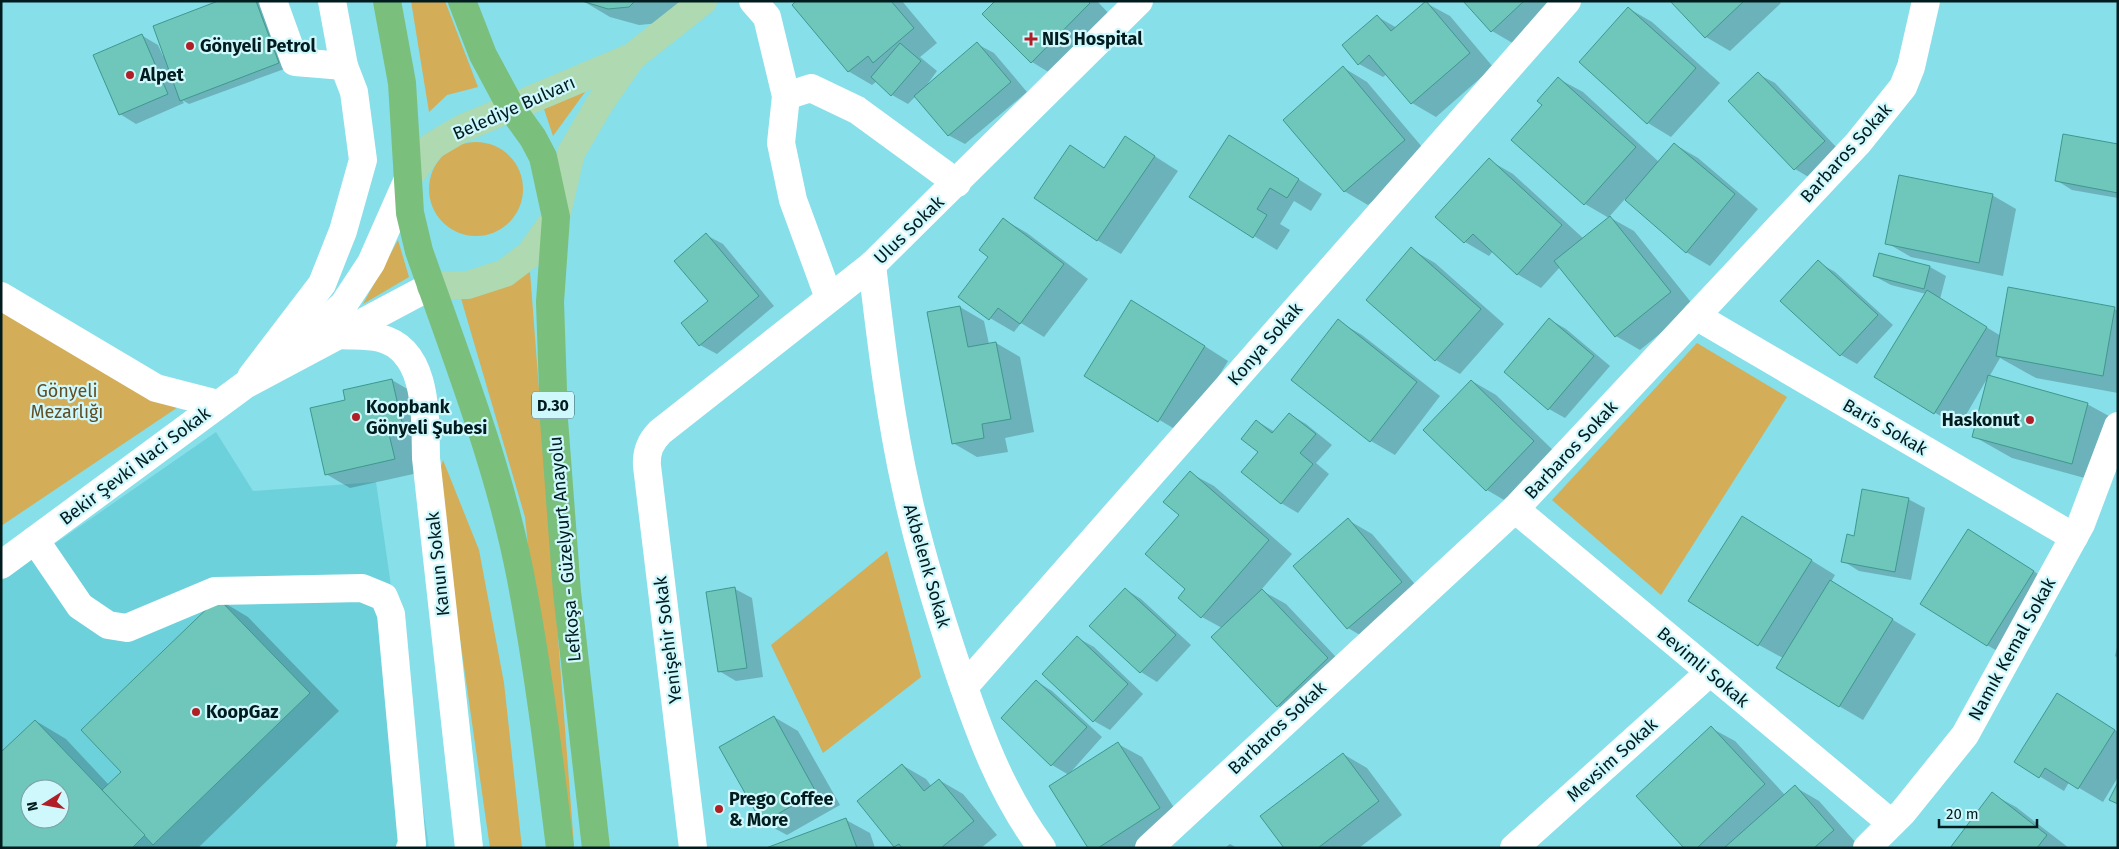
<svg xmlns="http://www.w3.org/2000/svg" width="2119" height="849" font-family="'Fira Sans',sans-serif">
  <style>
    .built { fill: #6dd1dc; fill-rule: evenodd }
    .green { fill: #d3ad58 }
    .shadow { fill: #0003; fill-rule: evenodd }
    .building { fill: #6fc6bb; stroke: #3f988e; fill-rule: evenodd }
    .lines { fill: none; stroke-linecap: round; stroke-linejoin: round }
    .minor { stroke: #fff; stroke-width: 28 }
    .major { stroke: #afd9b0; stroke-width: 28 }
    .highway { stroke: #7abf7b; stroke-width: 28 }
    .poi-dot { fill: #b01e26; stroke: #cff8fd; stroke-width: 2 }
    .labels { text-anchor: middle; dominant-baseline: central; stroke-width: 4.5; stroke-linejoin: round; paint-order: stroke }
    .shield { fill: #cff8fd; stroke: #3e5e62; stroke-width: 1 }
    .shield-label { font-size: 16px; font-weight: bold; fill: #001c1f }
    .poi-label { font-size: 18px; font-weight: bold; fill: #001c1f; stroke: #cff8fd; text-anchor: start }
    .street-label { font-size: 18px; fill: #001c1f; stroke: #cff8fd }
    .park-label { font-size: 18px; fill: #604e25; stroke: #cff8fd }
  </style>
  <rect width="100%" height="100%" fill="#86dfe9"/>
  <path class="built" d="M 216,432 L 253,491 L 376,482 L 429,848 L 1,848 L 1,581 ZM 30,789 L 60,789 L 60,819 L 30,819 Z"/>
  <g class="green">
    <polygon points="411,1 445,1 478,87 447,95 429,112"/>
    <polygon points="604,66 553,136 541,100"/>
    <circle cx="476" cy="189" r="47"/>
    <polygon points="398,240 409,277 363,304"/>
    <polygon points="530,272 574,846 560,847 525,517 460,295"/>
    <polygon points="1,291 190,399 1,526"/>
    <polygon points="1697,343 1787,397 1661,595 1552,500"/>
    <polygon points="443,460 479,550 504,683 522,848 490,848 437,478"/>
    <polygon points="887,551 921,677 823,753 771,645"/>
  </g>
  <g class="shadow">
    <polygon points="222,1 262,1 287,68 189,104 182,100 184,103 136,124 120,114 141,35 158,45 163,56 165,55"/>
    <polygon points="583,1 684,1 660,23 639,25 610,17"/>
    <polygon points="798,1 902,1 937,43 920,57 937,71 923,90 977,44 994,53 1027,92 965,144 948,135 916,96 908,104 892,95 877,81 872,85 848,71"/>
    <polygon points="997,1 1097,1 1113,18 1055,76 1032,62"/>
    <polygon points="1465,1 1562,1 1516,45 1492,31"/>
    <polygon points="1672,1 1779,1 1781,3 1730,51 1706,37"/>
    <polygon points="1426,3 1450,16 1493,67 1436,117 1412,103 1387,74 1383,77 1359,64 1378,17 1397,28"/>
    <polygon points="1628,8 1652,22 1720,83 1671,137 1648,123"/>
    <polygon points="1344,68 1367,82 1428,154 1368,205 1344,191"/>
    <polygon points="1758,74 1775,83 1840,151 1812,179 1795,169 1730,101"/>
    <polygon points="1559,79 1583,92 1659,162 1674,144 1698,158 1758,209 1710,266 1686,252 1625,199 1609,217 1634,231 1694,306 1640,350 1616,336 1560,267 1541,288 1517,274 1493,251 1489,256 1465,242 1489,160 1513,174 1584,239 1609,218 1585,204 1544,105"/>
    <polygon points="1126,138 1178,171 1121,254 1097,240 1070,147 1105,168"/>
    <polygon points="2118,146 2118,198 2072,190 2056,180"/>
    <polygon points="1253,151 1322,194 1311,211 1294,201 1280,224 1290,230 1277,250 1254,236"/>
    <polygon points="1992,195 2016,209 2003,276 1911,257 1887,243"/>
    <polygon points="1003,219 1027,233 1088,279 1044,337 1021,323 1014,332 990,318 989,257"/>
    <polygon points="706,235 723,244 774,306 717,354 700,345 710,301"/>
    <polygon points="1411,249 1435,263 1504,324 1460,374 1436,360 1367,300"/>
    <polygon points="1818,262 1835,272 1893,325 1857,364 1841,355"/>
    <polygon points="1930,267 1946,276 1940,299 2001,336 2009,289 2118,310 2118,393 2036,378 2000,358 1989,377 2087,404 2118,421 2118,458 2110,485 2012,458 1973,436 1988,377 1959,427 1875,377 1926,294 1891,285 1874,276"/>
    <polygon points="960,307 984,321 989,344 996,343 1020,357 1034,432 1005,438 1008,452 977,457 953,443"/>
    <polygon points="1156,315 1228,361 1183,434 1086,376"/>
    <polygon points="1549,319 1566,329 1610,366 1565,418 1549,409 1505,372"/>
    <polygon points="1338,321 1362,335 1440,396 1395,455 1371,441 1292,380"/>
    <polygon points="392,380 416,394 426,440 412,443 418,473 350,488 326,474 347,401"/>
    <polygon points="1472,381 1496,395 1558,455 1511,504 1487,490"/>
    <polygon points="1289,414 1306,424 1332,445 1316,463 1329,474 1298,513 1281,503 1260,452 1257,421 1275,432"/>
    <polygon points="1190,473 1214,486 1292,554 1261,590 1286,604 1351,673 1302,719 1278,706 1222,628 1202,617 1187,589 1180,515"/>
    <polygon points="1908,499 1925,508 1911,580 1859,571 1843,561"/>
    <polygon points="1743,518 1835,575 1831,582 1916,634 1863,720 1839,706 1783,658 1759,645"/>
    <polygon points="1348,520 1372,534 1425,596 1372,642 1348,628 1295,566"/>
    <polygon points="1968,530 2057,586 2011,659 1987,645"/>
    <polygon points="735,589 752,598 763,677 736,681 719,671"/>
    <polygon points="1125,589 1141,599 1191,645 1157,682 1141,672"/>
    <path d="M 218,599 L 248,617 L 339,711 L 198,848 L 1,848 L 36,721 L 66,739 L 109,785 L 123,772 ZM 30,789 L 60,789 L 60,819 L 30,819 Z"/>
    <polygon points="1078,638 1094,647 1143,694 1110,730 1094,721"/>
    <polygon points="2118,643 2118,658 2115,656"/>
    <polygon points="1036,681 1052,691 1102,737 1069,774 1118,744 1142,757 1183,822 1142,848 1090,848 1069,775 1052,765"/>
    <polygon points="2058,695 2118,732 2118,777 2103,802 2069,782 2064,791 2016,762"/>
    <polygon points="774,717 798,731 840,805 787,835 763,822"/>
    <polygon points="1711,728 1735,741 1785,795 1795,787 1819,801 1857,844 1853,848 1686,848"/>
    <polygon points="1343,754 1367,768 1402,815 1359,848 1285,848"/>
    <polygon points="902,765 926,779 932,787 939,780 963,794 997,835 981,848 895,846"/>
    <polygon points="1992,794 2016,807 2069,848 1951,848"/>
    <polygon points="846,820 870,833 875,848 769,848"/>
    <polygon points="1230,844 1237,848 1225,848"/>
  </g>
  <g class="building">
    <polygon points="218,1 256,1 279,63 180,101 153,26"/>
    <polygon points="582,1 635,1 629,7 608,9"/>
    <polygon points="796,1 891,1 914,28 873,63 868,56 848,72 792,5"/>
    <polygon points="995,1 1088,1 1090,3 1031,63 982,14"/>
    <polygon points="1426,1 1470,53 1411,104 1369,55 1358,65 1342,45 1377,15 1391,31"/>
    <polygon points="1463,1 1524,1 1491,32"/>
    <polygon points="1670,1 1744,1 1705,38"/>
    <polygon points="1628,7 1696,68 1647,124 1579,62"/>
    <polygon points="142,34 168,94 119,115 93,55"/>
    <polygon points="977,42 1011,82 948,136 914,96"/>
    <polygon points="900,43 921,61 891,96 871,77"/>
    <polygon points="1343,66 1405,140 1344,192 1283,120"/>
    <polygon points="1758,72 1825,141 1794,170 1728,101"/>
    <polygon points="1558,77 1636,147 1584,205 1511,140 1542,105 1537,101"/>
    <polygon points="2063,134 2118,144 2118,193 2055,181"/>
    <polygon points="1229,135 1299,179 1287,198 1270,188 1257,209 1267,215 1253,238 1189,197"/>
    <polygon points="1125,136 1155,156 1097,241 1034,198 1070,145 1104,168"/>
    <polygon points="1674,143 1735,194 1686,253 1625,200"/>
    <polygon points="1489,158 1562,225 1517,275 1473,234 1464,243 1435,217"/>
    <polygon points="1899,175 1993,194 1979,263 1885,244"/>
    <polygon points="1610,216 1671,292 1615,337 1554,261"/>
    <polygon points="1003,218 1064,264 1020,324 998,308 989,320 958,297 988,257 979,250"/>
    <polygon points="706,233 759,296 699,346 681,323 708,301 674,261"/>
    <polygon points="1411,247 1481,309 1435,361 1366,300"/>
    <polygon points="1879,253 1930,266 1924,289 1873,276"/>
    <polygon points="1818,260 1878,315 1840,356 1780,301"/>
    <polygon points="2008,287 2115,307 2103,376 1996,356"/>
    <polygon points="1927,290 1987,327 1934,414 1874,377"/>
    <polygon points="1131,300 1205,346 1158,422 1084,376"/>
    <polygon points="960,306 968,347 996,342 1011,419 982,424 984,438 952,444 927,312"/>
    <polygon points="1549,318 1594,356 1548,410 1504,372"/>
    <polygon points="1338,319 1417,382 1370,442 1291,380"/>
    <polygon points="1988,375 2088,403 2072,464 1972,437"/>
    <polygon points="392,379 403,427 388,430 395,459 325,475 310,408 345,400 343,390"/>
    <polygon points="1471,380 1534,441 1486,491 1423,430"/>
    <polygon points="1289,413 1316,434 1300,453 1313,464 1281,504 1241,472 1258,452 1241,439 1256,420 1272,433"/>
    <polygon points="1190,471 1269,540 1201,618 1178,598 1185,589 1145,554 1179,515 1163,502"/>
    <polygon points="1862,489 1909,498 1895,572 1841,562 1847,534 1854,536"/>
    <polygon points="1742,516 1812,560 1758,646 1688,601"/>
    <polygon points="1348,518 1402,582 1347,629 1293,566"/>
    <polygon points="1968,529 2034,571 1987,646 1920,604"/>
    <polygon points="1830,580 1893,619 1839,707 1776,668"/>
    <polygon points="735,587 747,668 718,672 706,592"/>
    <polygon points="1125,588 1176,635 1140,673 1089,626"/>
    <polygon points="1262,589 1328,658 1277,707 1211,637"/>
    <polygon points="218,598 310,693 153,845 102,790 121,772 81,730"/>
    <polygon points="1077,636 1128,684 1093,722 1042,674"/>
    <polygon points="1036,680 1087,727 1051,766 1001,718"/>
    <polygon points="2057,693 2115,730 2078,789 2045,768 2039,778 2014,762"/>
    <polygon points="774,716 816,792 762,823 719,747"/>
    <path d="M 35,720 L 145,835 L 132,848 L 1,848 L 1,752 ZM 30,789 L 60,789 L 60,819 L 30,819 Z"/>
    <polygon points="1711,726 1765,784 1697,848 1684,848 1636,796"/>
    <polygon points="1118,742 1160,808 1098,848 1088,848 1049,786"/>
    <polygon points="1343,753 1379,801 1318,848 1284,848 1260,816"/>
    <polygon points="902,764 924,791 939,779 974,821 941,848 902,848 899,844 894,847 857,801"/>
    <polygon points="2118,782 2118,804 2109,800"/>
    <polygon points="1795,785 1834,830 1814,848 1724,848"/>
    <polygon points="1992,792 2047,835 2037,848 1950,848"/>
    <polygon points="846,818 857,848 766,848"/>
  </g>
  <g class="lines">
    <g class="minor">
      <polyline points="273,1 295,62 344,66"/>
      <polyline points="753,1 767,17 786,96 781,143 793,200 829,298"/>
      <polyline points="786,96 811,88 857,110 957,183"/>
      <path d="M 872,265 C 881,341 890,418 907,493 C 920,552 938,610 957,667 C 979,732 1001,793 1042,848"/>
      <polyline points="1,296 156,388 218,404"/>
      <polyline points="1696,316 2074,537"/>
      <path d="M 341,335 C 353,336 368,335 380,338 C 429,350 425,418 426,458 L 469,848"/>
      <polyline points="300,345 344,304 371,263 409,177"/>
      <polyline points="251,377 322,284 343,231 363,160 354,92 344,66 332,1"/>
      <polyline points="1515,509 1891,823"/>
      <polyline points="35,540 80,606 108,625 127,628 215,591 362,588 384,597 391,614 412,844 410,848"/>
      <polyline points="1,565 245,385 431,286"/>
      <polyline points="964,687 1567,1"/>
      <path d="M 693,848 L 647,466 C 646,452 650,442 660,432 L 872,265 L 1139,1"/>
      <polyline points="1149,848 1515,509 1858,143 1903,87 1911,67 1926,1"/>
      <polyline points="1514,848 1709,673"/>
      <polyline points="1867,848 1903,812 1965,735 2081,524 2118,426"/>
    </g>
    <g class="major">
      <polyline points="409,177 432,146 461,129 632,57 703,1"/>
      <polyline points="431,286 468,285 505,273 530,254 556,217 571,153 600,103 632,57"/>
    </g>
    <g class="highway">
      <path d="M 387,1 L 402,83 L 410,213 L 419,251 C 456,357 500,468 521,579 C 538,667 549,758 560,848"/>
      <polyline points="462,1 483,55 512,109 533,138 543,157 556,217 550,302 554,420 567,592 596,848"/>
    </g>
  </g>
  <g class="poi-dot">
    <path d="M1028.5 31.5h5v5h5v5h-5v5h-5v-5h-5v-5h5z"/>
    <circle cx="190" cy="46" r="5"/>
    <circle cx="130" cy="75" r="5"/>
    <circle cx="356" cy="417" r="5"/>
    <circle cx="2030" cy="420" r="5"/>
    <circle cx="196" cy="712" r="5"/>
    <circle cx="719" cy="809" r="5"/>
  </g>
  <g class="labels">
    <rect class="shield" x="532" y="391.5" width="42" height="27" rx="4"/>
    <g class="shield-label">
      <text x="553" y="405">D.30</text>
    </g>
    <g class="poi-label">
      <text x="1042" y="39">NIS Hospital</text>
      <text x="200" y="46">Gönyeli Petrol</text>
      <text x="140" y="75">Alpet</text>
      <text x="366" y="407">Koopbank<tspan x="366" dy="21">Gönyeli Şubesi</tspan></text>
      <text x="2020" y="420" text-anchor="end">Haskonut</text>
      <text x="206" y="712">KoopGaz</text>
      <text x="729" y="799">Prego Coffee<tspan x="729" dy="21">&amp; More</tspan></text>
    </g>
    <g class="street-label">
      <text transform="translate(514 108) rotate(-24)">Belediye Bulvarı</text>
      <text transform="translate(1846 153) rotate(-48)">Barbaros Sokak</text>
      <text transform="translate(909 230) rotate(-44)">Ulus Sokak</text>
      <text transform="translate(1265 344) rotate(-49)">Konya Sokak</text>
      <text transform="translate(1885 427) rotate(30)">Baris Sokak</text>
      <text transform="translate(1571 450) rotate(-47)">Barbaros Sokak</text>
      <text transform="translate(135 466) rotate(-37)">Bekir Şevki Naci Sokak</text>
      <text transform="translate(565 549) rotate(-95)">Lefkoşa - Güzelyurt Anayolu</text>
      <text transform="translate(438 564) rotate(-96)">Kanun Sokak</text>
      <text transform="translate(927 566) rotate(74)">Akbelenk Sokak</text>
      <text transform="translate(668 640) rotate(-97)">Yenişehir Sokak</text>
      <text transform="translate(2012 649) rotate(-61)">Namık Kemal Sokak</text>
      <text transform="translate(1703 667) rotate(40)">Bevimli Sokak</text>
      <text transform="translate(1277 728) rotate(-43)">Barbaros Sokak</text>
      <text transform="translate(1612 760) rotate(-42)">Mevsim Sokak</text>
    </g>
    <g class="park-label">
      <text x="67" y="391">Gönyeli<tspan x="67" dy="21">Mezarlığı</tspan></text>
    </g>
  </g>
  <rect width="2119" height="849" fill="none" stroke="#001c1f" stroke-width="5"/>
  <g transform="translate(45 804) rotate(259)"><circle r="24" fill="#cff8fd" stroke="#7ca0a4"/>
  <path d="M0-4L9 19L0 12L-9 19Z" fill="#b01e26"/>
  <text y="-8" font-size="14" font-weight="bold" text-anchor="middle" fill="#001c1f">N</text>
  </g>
  <path d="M1939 819v8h98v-8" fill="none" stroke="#001c1f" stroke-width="2.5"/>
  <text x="1946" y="819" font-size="15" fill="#001c1f" stroke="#cff8fd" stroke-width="4" paint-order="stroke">20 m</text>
</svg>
